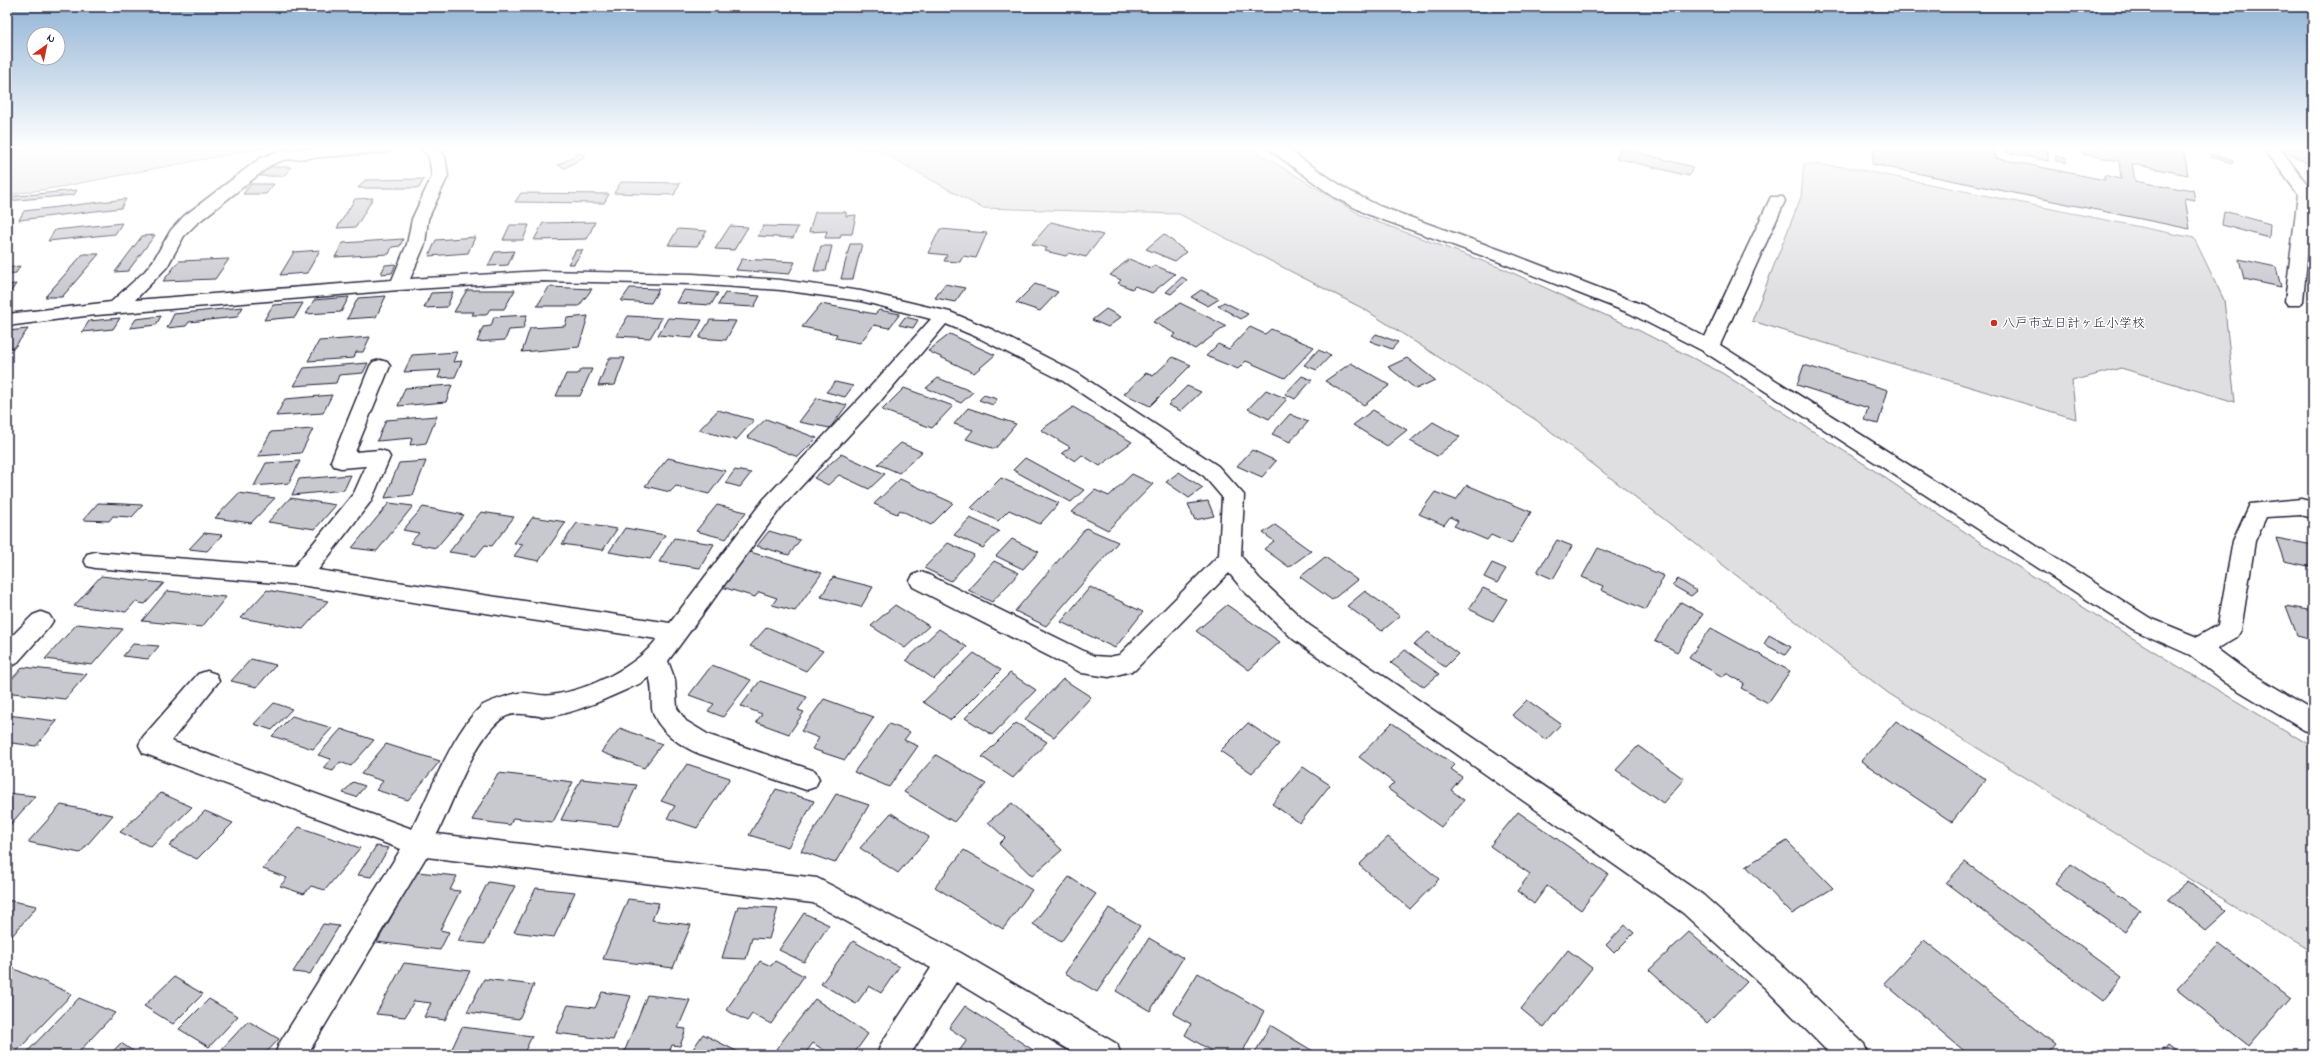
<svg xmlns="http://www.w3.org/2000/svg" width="2320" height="1062" font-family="'Indie Flower','Klee One',sans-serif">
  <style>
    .green { fill: #dfdfe2; stroke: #80808e }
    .building { fill: #c8c8cf; stroke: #22223b }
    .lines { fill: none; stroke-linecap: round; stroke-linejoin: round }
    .minor-casing { stroke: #22223b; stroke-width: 3 }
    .minor { fill: #fff; fill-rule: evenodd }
    .poi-dot { fill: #c8321e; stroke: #fff; stroke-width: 1.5 }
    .labels { text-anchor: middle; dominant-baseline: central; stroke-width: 3; stroke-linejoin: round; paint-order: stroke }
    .poi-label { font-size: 13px; fill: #22223b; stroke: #fff; text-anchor: start }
  </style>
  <rect width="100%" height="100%" fill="#fff"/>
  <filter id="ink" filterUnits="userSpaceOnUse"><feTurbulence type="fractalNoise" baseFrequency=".025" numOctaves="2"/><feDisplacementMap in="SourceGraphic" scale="8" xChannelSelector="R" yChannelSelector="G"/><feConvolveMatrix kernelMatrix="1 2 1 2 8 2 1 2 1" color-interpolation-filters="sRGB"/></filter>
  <g filter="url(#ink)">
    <g class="green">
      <polygon points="7,147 267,147 60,187 7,195"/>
      <polygon points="852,147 1249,147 1364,217 1504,269 1638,330 1722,373 1869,467 1999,555 2176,665 2313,747 2313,952 2213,893 1888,693 1536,420 1364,309 1179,214 982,208 878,150"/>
      <polygon points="1804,164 1846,167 2194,238 2224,300 2235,402 2121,368 2072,381 2076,419 1752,321 1801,197"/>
    </g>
    <g class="building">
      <polygon points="1874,147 1995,147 1995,158 2105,180 2104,175 2121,179 2119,161 2083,154 2082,147 2183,147 2188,175 2132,164 2135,181 2181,190 2181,188 2193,190 2195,200 2185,198 2190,229 1872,164"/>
      <polygon points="2006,147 2036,147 2048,149 2048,161 2006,152"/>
      <polygon points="2308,147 2313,150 2313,167 2282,148"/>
      <polygon points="1621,148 1693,167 1689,176 1616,158"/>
      <polygon points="579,153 586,156 565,168 558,165"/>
      <polygon points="2210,154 2233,160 2233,163 2210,157"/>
      <polygon points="2055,156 2066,158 2066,163 2056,161"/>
      <polygon points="266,167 291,167 284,176 259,176"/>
      <polygon points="424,179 419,188 358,188 365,180"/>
      <polygon points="621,182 680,183 674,195 614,193"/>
      <polygon points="251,184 274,184 266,194 243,194"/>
      <polygon points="77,190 74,195 7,201 7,197"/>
      <polygon points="521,193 609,194 604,203 515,202"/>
      <polygon points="373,198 356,227 337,228 355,199"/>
      <polygon points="126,199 121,208 19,220 24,211"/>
      <polygon points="2224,211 2270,224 2269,238 2222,225"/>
      <polygon points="815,212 846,212 846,216 856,215 852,234 841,234 840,238 825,238 827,231 809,232"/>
      <polygon points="595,222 587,239 534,240 543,223"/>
      <polygon points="1051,222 1103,235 1086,257 1069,253 1066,256 1045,251 1047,248 1032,244"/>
      <polygon points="122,223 115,234 48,241 55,230"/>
      <polygon points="510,225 529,225 523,240 503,240"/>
      <polygon points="730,226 748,227 734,250 715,249"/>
      <polygon points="763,226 798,227 793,238 758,236"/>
      <polygon points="678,229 707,231 697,246 668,245"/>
      <polygon points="940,229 987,233 976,258 963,256 960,262 944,261 947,255 928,253"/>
      <polygon points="1164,234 1186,252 1175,261 1146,249"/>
      <polygon points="155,235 128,271 115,272 142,236"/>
      <polygon points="475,237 468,253 429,256 436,240"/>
      <polygon points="403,239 400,246 392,247 389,254 335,257 343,243"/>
      <polygon points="850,244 862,244 853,279 841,279"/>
      <polygon points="821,246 832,246 826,271 814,271"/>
      <polygon points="320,250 307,273 280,275 294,252"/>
      <polygon points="576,250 583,250 574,264 568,264"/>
      <polygon points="514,251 508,265 488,266 495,252"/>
      <polygon points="83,254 99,254 62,297 45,297"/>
      <polygon points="229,259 215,279 163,281 179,261"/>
      <polygon points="742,259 795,262 789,274 736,270"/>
      <polygon points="1129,259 1151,268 1154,265 1175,274 1152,293 1135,286 1132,289 1118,283 1121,280 1110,275"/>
      <polygon points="2239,259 2276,267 2281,287 2244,279"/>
      <polygon points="396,264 392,273 381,274 385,265"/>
      <polygon points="20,266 16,273 7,274 7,268"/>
      <polygon points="1182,277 1187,280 1171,294 1166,292"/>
      <polygon points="16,284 7,297 7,285"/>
      <polygon points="945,284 965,288 955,302 935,298"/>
      <polygon points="1035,284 1058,292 1040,311 1016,303"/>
      <polygon points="549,287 592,289 579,306 537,306"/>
      <polygon points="630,288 659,289 651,303 621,301"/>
      <polygon points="467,290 515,290 504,309 490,309 486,315 472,315 474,312 454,312"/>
      <polygon points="684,290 718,293 711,305 677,303"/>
      <polygon points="1201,290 1219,299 1208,306 1191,297"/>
      <polygon points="453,292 447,307 424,308 431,293"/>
      <polygon points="725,293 760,296 754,307 718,305"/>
      <polygon points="386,296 376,317 347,319 358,298"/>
      <polygon points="349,297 341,312 306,314 314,300"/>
      <polygon points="1224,302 1248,314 1241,319 1218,306"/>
      <polygon points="303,303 295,317 264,320 273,305"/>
      <polygon points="1180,303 1226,326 1195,349 1172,337 1176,334 1153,322"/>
      <polygon points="821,304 875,314 879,310 900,314 889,328 874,325 860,343 835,338 837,334 802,327"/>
      <polygon points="243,307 237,317 189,322 186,326 167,328 174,314"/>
      <polygon points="1106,309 1121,317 1108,327 1092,320"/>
      <polygon points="527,315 523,329 509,330 505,340 477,342 483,327 491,326 494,317"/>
      <polygon points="161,316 156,325 130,328 136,319"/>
      <polygon points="588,316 579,347 522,352 530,328 565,326 567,318"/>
      <polygon points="628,316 662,318 650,338 616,336"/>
      <polygon points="905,317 918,320 913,328 899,325"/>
      <polygon points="120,318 113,329 82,332 89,321"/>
      <polygon points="668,318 702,320 692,338 658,335"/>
      <polygon points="710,320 736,321 726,340 699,338"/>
      <polygon points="1250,327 1265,334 1271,329 1314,347 1285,378 1246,361 1238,369 1206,356 1218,344 1229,349"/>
      <polygon points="28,329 14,348 7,348 7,331"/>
      <polygon points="950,334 995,355 974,373 928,351"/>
      <polygon points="1376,334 1398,342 1392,349 1370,341"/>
      <polygon points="370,337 363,352 356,352 354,358 308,361 319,341"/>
      <polygon points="1318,350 1331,355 1317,370 1304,365"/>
      <polygon points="457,352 453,362 462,361 455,377 438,378 441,370 404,372 412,355"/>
      <polygon points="1173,357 1191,365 1150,406 1124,394 1146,373 1153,376"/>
      <polygon points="609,358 625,358 615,385 598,386"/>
      <polygon points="1407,358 1435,380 1416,389 1388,367"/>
      <polygon points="368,363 363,373 339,375 336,383 294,386 304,368"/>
      <polygon points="1351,363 1390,385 1364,405 1325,381"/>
      <polygon points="1804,365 1888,390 1878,424 1864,420 1868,408 1797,385"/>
      <polygon points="581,369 592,369 580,396 556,396 566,374 578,374"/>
      <polygon points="1302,376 1312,380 1295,399 1285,394"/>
      <polygon points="938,378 973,392 961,403 926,388"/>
      <polygon points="835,382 853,386 845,397 826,392"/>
      <polygon points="452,385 446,402 398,406 405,388"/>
      <polygon points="1187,386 1201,392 1181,411 1168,405"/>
      <polygon points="904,388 953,406 932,428 882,410"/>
      <polygon points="1266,390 1287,399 1269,419 1248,409"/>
      <polygon points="332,395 323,413 276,416 285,399"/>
      <polygon points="984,395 997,399 993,405 979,400"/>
      <polygon points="817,398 847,405 830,428 799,422"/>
      <polygon points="1073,407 1132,442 1100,466 1082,455 1075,461 1062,453 1070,447 1041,430"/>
      <polygon points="968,408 1016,424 995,449 966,439 973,430 954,424"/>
      <polygon points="718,410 754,420 736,440 699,430"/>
      <polygon points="1373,410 1407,430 1387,446 1353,425"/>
      <polygon points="1290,414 1308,422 1290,442 1272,434"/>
      <polygon points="437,416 426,443 410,445 412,438 377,441 386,420"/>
      <polygon points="766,419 817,438 798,457 747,437"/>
      <polygon points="1433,422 1460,437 1437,456 1410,441"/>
      <polygon points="313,429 301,453 258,456 271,432"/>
      <polygon points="901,443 922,452 899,473 878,464"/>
      <polygon points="1252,450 1276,461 1262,477 1237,466"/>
      <polygon points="841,454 885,474 869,489 839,475 828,485 814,478"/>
      <polygon points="668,458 726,471 709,494 676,486 670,492 645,486"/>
      <polygon points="1025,458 1084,490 1071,502 1013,470"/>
      <polygon points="300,461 289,483 254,486 266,463"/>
      <polygon points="426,461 413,495 385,498 399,463"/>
      <polygon points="735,470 751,473 740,487 725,483"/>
      <polygon points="1179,472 1203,488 1189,498 1166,482"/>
      <polygon points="1132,474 1153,484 1108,530 1072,512 1095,490 1109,496"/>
      <polygon points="351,475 344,490 292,495 299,479"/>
      <polygon points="1001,478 1059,503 1040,524 1009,510 998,521 971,508"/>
      <polygon points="900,479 953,503 931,525 900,510 897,514 874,504"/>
      <polygon points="1467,485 1531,512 1511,544 1491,535 1487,540 1454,526 1458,521 1450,517 1444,525 1419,514 1435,492 1456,500"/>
      <polygon points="239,493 275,498 251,523 215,518"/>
      <polygon points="290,498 336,505 315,529 268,522"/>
      <polygon points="1208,501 1214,516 1195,520 1188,504"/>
      <polygon points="98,503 124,504 143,505 132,517 113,516 109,521 83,520"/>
      <polygon points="389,503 413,506 377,551 352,548"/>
      <polygon points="717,505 746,512 726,539 696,531"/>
      <polygon points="423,507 464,515 436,548 410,543 419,533 403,530"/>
      <polygon points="481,512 514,517 492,546 485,545 476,556 449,552"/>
      <polygon points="533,517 566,522 539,561 514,556 523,544 514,543"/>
      <polygon points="970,518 999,531 983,548 954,535"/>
      <polygon points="577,523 617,529 603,550 562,544"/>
      <polygon points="1275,525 1311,551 1289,567 1264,549 1274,541 1263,533"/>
      <polygon points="625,528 665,535 650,559 609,552"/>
      <polygon points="1086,528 1118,542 1046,626 1015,611"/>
      <polygon points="769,531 800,540 789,555 757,546"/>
      <polygon points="204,533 222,535 207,551 189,549"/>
      <polygon points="674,538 714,544 700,568 659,562"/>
      <polygon points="2276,538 2313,545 2313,567 2284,561"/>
      <polygon points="1012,539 1039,552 1023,569 996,556"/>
      <polygon points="1557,540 1572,546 1553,579 1537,572"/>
      <polygon points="948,543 974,555 951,581 924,568"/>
      <polygon points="1598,548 1664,576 1646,610 1601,590 1603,586 1582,577"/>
      <polygon points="750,552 822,573 795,611 772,605 777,598 759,592 755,597 722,587"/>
      <polygon points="1325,557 1357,580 1332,600 1300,577"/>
      <polygon points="994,561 1019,573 992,602 968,590"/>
      <polygon points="1492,563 1506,569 1497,583 1484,577"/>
      <polygon points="101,576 153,582 164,583 145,604 135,602 126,612 74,606"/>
      <polygon points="833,577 873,587 861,607 821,597"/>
      <polygon points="1678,579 1697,591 1691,596 1672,585"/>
      <polygon points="1090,587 1143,612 1115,648 1061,622"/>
      <polygon points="1483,588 1507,599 1493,621 1469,609"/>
      <polygon points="267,590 328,601 303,629 241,618"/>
      <polygon points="167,591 226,597 202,627 142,621"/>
      <polygon points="1365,591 1400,616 1382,631 1347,606"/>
      <polygon points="1681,602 1703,614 1677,652 1655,640"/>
      <polygon points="895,605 929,626 905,648 871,626"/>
      <polygon points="1227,605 1280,642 1249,670 1196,631"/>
      <polygon points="2286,606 2313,611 2313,639 2297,635"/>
      <polygon points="77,624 123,629 92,665 45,659"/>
      <polygon points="767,627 823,651 806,671 750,646"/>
      <polygon points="1711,628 1790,671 1768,703 1741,688 1744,683 1726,673 1723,677 1689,658"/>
      <polygon points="939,629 967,647 934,679 906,660"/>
      <polygon points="1428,632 1458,654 1445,667 1414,645"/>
      <polygon points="1769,635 1791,647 1785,655 1764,644"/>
      <polygon points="133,644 159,646 148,659 123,656"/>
      <polygon points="1405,650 1439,674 1424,687 1391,663"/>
      <polygon points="974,653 1001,670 951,720 923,702"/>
      <polygon points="251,659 276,665 257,687 231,681"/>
      <polygon points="712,665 751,680 723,717 708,711 714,704 689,695"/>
      <polygon points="23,667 87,674 65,699 13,693 7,699 7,684"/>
      <polygon points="1010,673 1036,690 992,735 965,718"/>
      <polygon points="1063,679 1091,697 1054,737 1025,719"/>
      <polygon points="760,681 807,697 798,710 804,712 789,734 756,722 762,714 741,706"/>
      <polygon points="824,699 874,717 845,760 812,749 819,738 801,731"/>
      <polygon points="1527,700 1561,724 1546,740 1512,715"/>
      <polygon points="274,703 292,709 272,730 254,724"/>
      <polygon points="7,715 57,721 36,746 12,743 7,749"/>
      <polygon points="292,716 332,728 313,749 272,736"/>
      <polygon points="1896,721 1986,779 1952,822 1861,761"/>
      <polygon points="1016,723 1047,742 1013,778 982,757"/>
      <polygon points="1248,723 1279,744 1252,773 1220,751"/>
      <polygon points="1392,723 1455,765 1451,769 1462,777 1451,790 1464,800 1441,827 1388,789 1394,783 1359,757"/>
      <polygon points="889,724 910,732 904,740 918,746 889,787 854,772"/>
      <polygon points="620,728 662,744 644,768 601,752"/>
      <polygon points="341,729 374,740 351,766 340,762 333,771 323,768 331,759 318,755"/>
      <polygon points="386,744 440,761 408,800 376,790 383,781 361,774"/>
      <polygon points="1638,746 1684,779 1663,803 1616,770"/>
      <polygon points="936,755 986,784 954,822 904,792"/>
      <polygon points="687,764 730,778 697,828 667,818 675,806 661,801"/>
      <polygon points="1303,767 1330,785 1300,823 1272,804"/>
      <polygon points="498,773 534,777 573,782 553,822 513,818 510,825 472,820"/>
      <polygon points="581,779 637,785 618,826 561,820"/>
      <polygon points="353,782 365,786 356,797 343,793"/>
      <polygon points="776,789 814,801 788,847 749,835"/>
      <polygon points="7,793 35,796 10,825 7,825"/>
      <polygon points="161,793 192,807 151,847 120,832"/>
      <polygon points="836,794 869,805 835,863 801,851"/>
      <polygon points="1012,803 1062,850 1032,876 999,844 1005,838 988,822"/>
      <polygon points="61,805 113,815 80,853 28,842"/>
      <polygon points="205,811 233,823 197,859 169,846"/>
      <polygon points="1518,812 1608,874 1581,910 1547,886 1534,904 1517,891 1530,874 1490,846"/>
      <polygon points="891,813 929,837 898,873 860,848"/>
      <polygon points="299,827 360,848 325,890 311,886 304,894 280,886 287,878 263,869"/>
      <polygon points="1388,837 1439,879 1410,909 1359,865"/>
      <polygon points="1787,841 1833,888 1792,914 1746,866"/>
      <polygon points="376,846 389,848 371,877 358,875"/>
      <polygon points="964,850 1032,890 1003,929 935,887"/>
      <polygon points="1965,862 2122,977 2103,1001 1946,883"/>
      <polygon points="2071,864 2140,910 2125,932 2055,884"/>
      <polygon points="417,872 457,876 450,890 460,891 440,930 449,932 440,950 377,942"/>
      <polygon points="1069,877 1096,894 1061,942 1033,924"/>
      <polygon points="2188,881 2227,911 2206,930 2168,899"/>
      <polygon points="488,882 515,886 485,944 458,941"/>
      <polygon points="536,888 575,892 554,937 514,932"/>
      <polygon points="628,899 659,903 652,920 691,925 673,968 603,959"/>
      <polygon points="7,900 37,906 7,942"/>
      <polygon points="738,906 778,908 769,939 752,938 746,959 722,958"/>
      <polygon points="1109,908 1140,926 1097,992 1065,973"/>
      <polygon points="804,913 829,925 804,962 779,950"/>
      <polygon points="323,924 339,926 310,974 293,972"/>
      <polygon points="1625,925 1634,933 1614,953 1606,945"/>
      <polygon points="1689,932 1747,982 1707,1023 1649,970"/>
      <polygon points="1149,938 1183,958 1150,1011 1116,991"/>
      <polygon points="1924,940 2055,1045 2047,1055 1969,1055 1884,983"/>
      <polygon points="853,941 899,967 881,993 869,986 856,1004 821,984"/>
      <polygon points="2219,944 2290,998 2249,1046 2177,989"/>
      <polygon points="1568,950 1592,968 1544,1028 1521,1009"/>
      <polygon points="760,961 771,966 775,961 804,976 771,1024 752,1014 747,1021 726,1010"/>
      <polygon points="404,963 470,971 445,1020 424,1017 431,1003 414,1001 405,1017 376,1014"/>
      <polygon points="10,967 72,994 18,1050 7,1045 7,969"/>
      <polygon points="1198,973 1264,1011 1241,1055 1218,1055 1185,1035 1191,1024 1173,1014"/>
      <polygon points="174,977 203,994 173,1024 144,1006"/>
      <polygon points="484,979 534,985 519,1019 467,1012"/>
      <polygon points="602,992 631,996 613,1040 556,1033 568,1005 595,1008"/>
      <polygon points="647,995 690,1000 678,1028 686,1029 680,1046 672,1045 668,1055 623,1055"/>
      <polygon points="79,998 115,1013 76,1055 32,1055 26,1053"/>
      <polygon points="209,999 238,1016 209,1047 179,1029"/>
      <polygon points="815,999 868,1034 853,1055 831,1055 813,1043 804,1055 785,1055 776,1049"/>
      <polygon points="965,1006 1033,1050 1029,1055 966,1055 959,1051 967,1040 949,1028"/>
      <polygon points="248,1021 279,1039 264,1055 224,1055 219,1052"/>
      <polygon points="1270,1025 1318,1054 1317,1055 1254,1055"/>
      <polygon points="462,1027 532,1036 523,1055 449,1055"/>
      <polygon points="703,1034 744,1055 689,1055"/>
      <polygon points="121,1043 139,1055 109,1055"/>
      <polygon points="2168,1045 2181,1055 2159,1055"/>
    </g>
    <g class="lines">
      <defs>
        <g id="minor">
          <path d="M 329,147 L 394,147 L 392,150 L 386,152 L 283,160 L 271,165 L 196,224 L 184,236 L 167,267 L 135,300 L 392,280 L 407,244 L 412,219 L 432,176 L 429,157 L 419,147 L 436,147 L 445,156 L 448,176 L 428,219 L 425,244 L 410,279 L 542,271 L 693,274 L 781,280 L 861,291 L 950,312 L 993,330 L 1077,373 L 1218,466 L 1244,495 L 1241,556 L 1259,578 L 1309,625 L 1703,895 L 1785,968 L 1864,1044 L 1868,1055 L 1831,1055 L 1765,988 L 1683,913 L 1293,639 L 1243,590 L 1229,573 L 1135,670 L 1109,677 L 1082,673 L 913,587 L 910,581 L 913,575 L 921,572 L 929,575 L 1094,656 L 1109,657 L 1119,655 L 1219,555 L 1222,497 L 1204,476 L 1063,381 L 979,338 L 946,324 L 877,405 L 780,509 L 668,661 L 675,680 L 677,708 L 686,721 L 709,735 L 815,771 L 819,779 L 815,787 L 806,790 L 700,754 C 682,747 655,729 652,708 C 651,698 653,686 649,677 L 641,683 C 612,696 584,710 553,716 C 535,719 516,707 500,720 C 473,742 453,802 437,834 L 817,878 L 961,953 L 1117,1044 L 1121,1055 L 1077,1055 L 956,982 L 910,1055 L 877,1055 L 881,1044 L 931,968 L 813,903 L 426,857 L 307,1055 L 275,1055 L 279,1044 L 401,849 L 143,753 L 139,745 L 143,737 L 198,674 L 207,671 L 216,674 L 219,681 L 171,741 L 412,829 C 429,795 454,729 482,706 C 487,702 512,694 519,693 C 530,692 541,697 552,695 C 588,690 635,668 657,639 L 300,585 L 95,568 L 87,566 L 84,560 L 87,554 L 95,552 L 294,567 L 354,493 L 366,466 L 341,468 L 334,466 L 331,461 L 370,366 L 373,362 L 380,360 L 387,362 L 390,366 L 355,452 L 380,450 L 387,452 L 390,457 L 371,501 L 318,570 L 670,623 L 764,499 L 863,395 L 931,319 L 861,301 L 781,290 L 693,284 L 542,281 L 399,290 L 85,316 L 7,326 L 7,314 L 111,302 L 145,271 L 153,261 L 171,230 L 184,216 L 259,159 L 280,150 Z"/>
          <polygon points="1266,147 1284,147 1346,189 1379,206 1509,253 1643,305 1705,337 1769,201 1771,197 1783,197 1785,201 1720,345 2150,618 2197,637 2218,625 2233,541 2250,504 2301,499 2313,502 2313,518 2301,515 2266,517 2255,541 2241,630 2237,637 2217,649 2244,669 2313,710 2313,733 2304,730 2226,683 2190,655 2134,630 1703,351 1629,313 1497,261 1367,214 1334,197"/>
          <polygon points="2263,147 2279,147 2313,192 2303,301 2300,305 2288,305 2285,301 2298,194"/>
          <polygon points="41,612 49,615 53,621 49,627 16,664 7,667 7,641 33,615"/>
        </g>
      </defs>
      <use href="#minor" class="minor-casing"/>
      <use href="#minor" class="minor"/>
    </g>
  </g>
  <linearGradient id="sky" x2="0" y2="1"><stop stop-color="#93b4d6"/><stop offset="0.5" stop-color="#fff"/><stop offset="1" stop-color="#fff" stop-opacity="0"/></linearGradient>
  <rect width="2320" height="295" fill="url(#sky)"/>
  <circle class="poi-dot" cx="1994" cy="323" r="4"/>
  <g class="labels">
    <g class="poi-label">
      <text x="2002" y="323">八戸市立日計ヶ丘小学校</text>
    </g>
  </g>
  <rect width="2320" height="1062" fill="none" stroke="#fff" stroke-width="24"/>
  <rect x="12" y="12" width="2296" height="1038" fill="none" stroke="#22223b" stroke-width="1.5" filter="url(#ink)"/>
  <g transform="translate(46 46) rotate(33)"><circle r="19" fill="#ffffff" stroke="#a7a7b1"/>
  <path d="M0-3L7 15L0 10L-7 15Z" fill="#c8321e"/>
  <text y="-6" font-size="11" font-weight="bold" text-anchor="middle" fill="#22223b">N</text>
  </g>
</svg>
